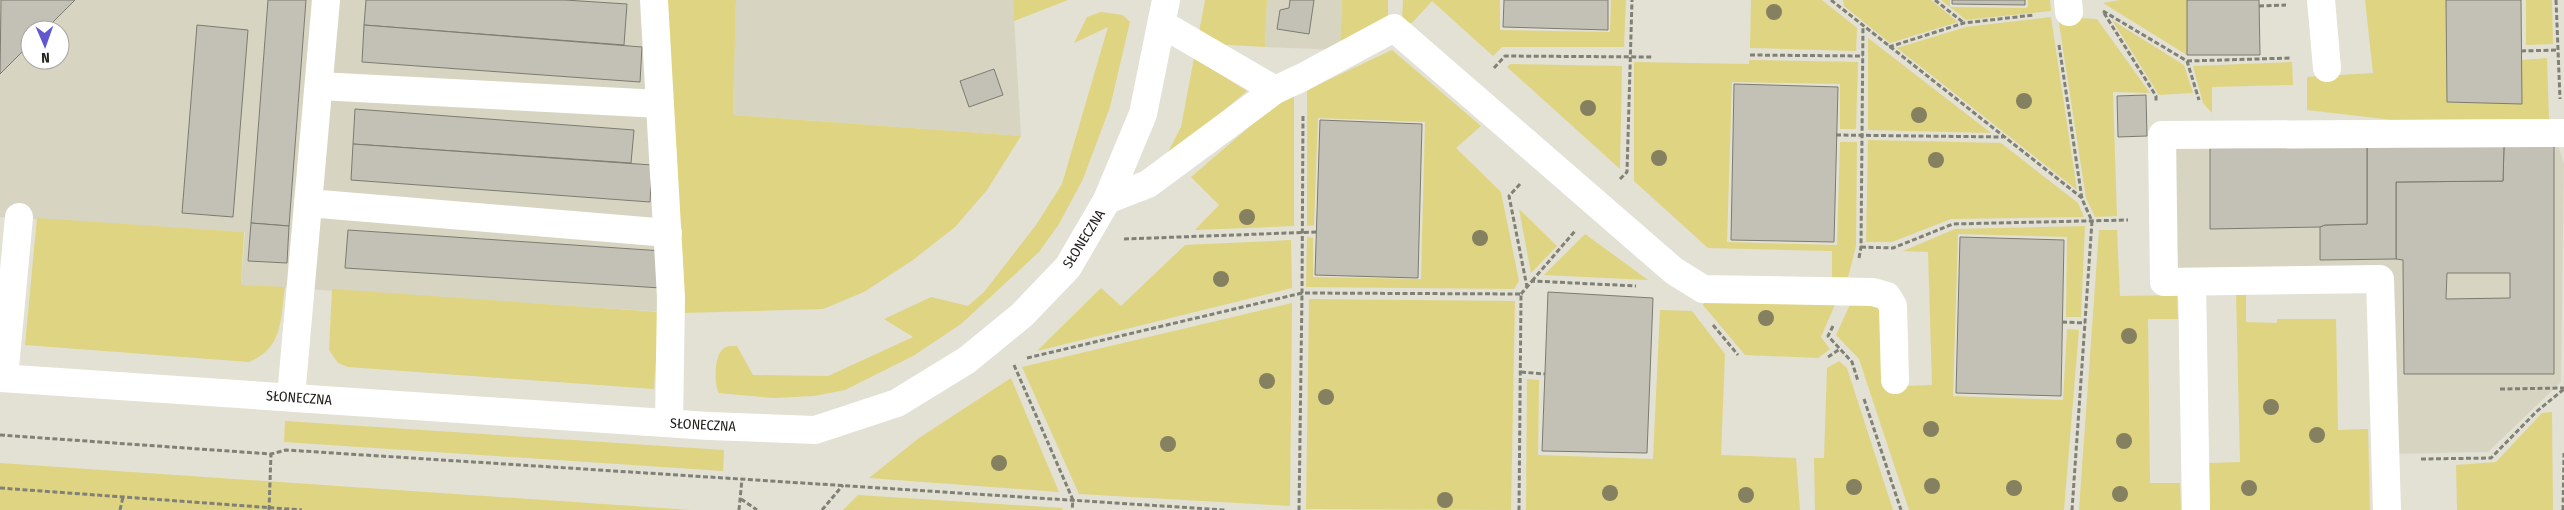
<svg xmlns="http://www.w3.org/2000/svg" width="2564" height="510" font-family="'Fira Sans Condensed',sans-serif">
  <style>
    .built { fill: #d7d5c1; fill-rule: evenodd }
    .green { fill: #dfd482 }
    .building { fill: #c3c1b5; stroke: #7c7b70; fill-rule: evenodd }
    .lines { fill: none; stroke-linecap: round; stroke-linejoin: round }
    .path { stroke: #818077; stroke-width: 3; stroke-dasharray: 5 2.5; stroke-linecap: butt }
    .minor { stroke: #fff; stroke-width: 28 }
    .tree { fill: #848060 }
    .labels { text-anchor: middle; dominant-baseline: central; stroke-width: 5; stroke-linejoin: round; paint-order: stroke }
    .street-label { font-size: 14px; fill: #22211d; stroke: #fff }
  </style>
  <rect width="100%" height="100%" fill="#e2e1d4"/>
  <g class="built">
    <path d="M 0,0 L 667,0 L 683,313 L 241,285 L 245,232 L 0,217 ZM 30,30 L 60,30 L 60,60 L 30,60 Z"/>
    <polygon points="736,0 1013,0 1021,136 733,115"/>
    <polygon points="1267,0 1342,0 1340,50 1265,47"/>
    <polygon points="2556,138 2564,164 2561,382 2488,452 2392,454 2386,273 2171,275 2168,142"/>
  </g>
  <g class="green">
    <polygon points="667,0 736,0 733,115 1021,136 987,190 955,227 913,260 864,292 823,309 683,313"/>
    <polygon points="1013,0 1068,0 1014,21"/>
    <polygon points="1205,0 1267,0 1265,47 1211,44 1198,38"/>
    <polygon points="1342,0 1388,0 1388,24 1340,50"/>
    <polygon points="1403,0 1500,0 1500,30 1610,32 1611,0 1626,0 1624,47 1502,47 1493,56 1432,1 1412,23 1402,23"/>
    <polygon points="1751,0 1822,0 1857,28 1856,51 1750,48"/>
    <polygon points="1843,0 1931,0 1958,22 1890,43 1844,6"/>
    <polygon points="1941,0 1950,0 1950,7 2026,8 2028,7 2028,0 2050,0 2051,11 1966,20"/>
    <polygon points="2120,0 2187,0 2187,55 2103,3"/>
    <polygon points="2365,0 2446,0 2448,102 2521,104 2521,60 2547,58 2549,119 2393,120 2307,110 2307,77 2373,73"/>
    <polygon points="2526,0 2552,0 2553,44 2526,45"/>
    <path d="M 1101,12 L 1123,15 L 1130,22 L 1110,107 L 1083,179 L 1059,224 L 1039,252 L 961,324 L 913,356 L 845,390 L 814,396 L 773,398 L 719,393 C 714,384 714,358 722,350 C 726,345 731,346 737,346 L 753,375 L 828,376 L 913,337 L 884,319 L 931,297 L 968,306 L 984,292 L 1036,225 L 1062,184 L 1108,27 L 1074,43 L 1087,17 Z"/>
    <polygon points="2051,17 2077,190 1897,48 1966,27"/>
    <polygon points="2058,17 2097,19 2150,93 2113,92 2117,216 2095,217 2086,198"/>
    <polygon points="2112,20 2184,65 2193,93 2159,95"/>
    <polygon points="1868,38 1991,133 1868,130"/>
    <polygon points="1392,50 1481,126 1456,148 1501,192 1519,281 1514,289 1306,287 1307,237 1313,238 1313,277 1421,279 1425,122 1318,118 1314,225 1307,226 1307,90"/>
    <polygon points="1194,58 1247,91 1164,160 1181,127"/>
    <polygon points="1749,60 1858,62 1856,129 1840,129 1840,84 1732,82 1727,242 1837,245 1840,142 1857,142 1856,246 1848,277 1832,277 1832,251 1708,248 1634,181 1634,62 1749,64"/>
    <polygon points="2292,62 2293,85 2212,87 2212,113 2203,103 2193,66"/>
    <polygon points="1510,64 1622,66 1620,169 1507,67"/>
    <polygon points="1294,95 1294,226 1195,230 1219,205 1191,177 1275,105"/>
    <polygon points="1868,140 2001,143 2078,203 2084,217 1951,219 1892,242 1866,242"/>
    <polygon points="1519,209 1557,246 1531,273"/>
    <path d="M 37,218 L 244,232 L 241,285 L 285,287 C 280,320 284,347 249,362 L 25,345 Z"/>
    <polygon points="2085,226 2081,317 2066,317 2067,237 1958,234 1953,396 2063,400 2067,329 2079,330 2064,510 1909,510 1859,359 1836,335 1853,298 1882,303 1904,386 1932,385 1928,252 1903,251 1955,229"/>
    <polygon points="2099,230 2117,230 2120,296 2177,295 2178,319 2148,319 2150,483 2180,483 2181,510 2079,510"/>
    <polygon points="1585,234 1648,280 1544,275"/>
    <polygon points="1291,240 1292,288 1037,351 1101,288 1121,306 1185,245"/>
    <polygon points="332,289 659,312 654,389 348,367 338,363 329,350"/>
    <polygon points="2236,292 2246,292 2246,322 2277,323 2277,319 2336,319 2338,430 2368,429 2370,510 2210,510 2209,463 2240,462"/>
    <polygon points="1708,296 1837,300 1821,337 1830,349 1818,358 1745,355 1703,305"/>
    <polygon points="1309,299 1515,301 1511,510 1306,509"/>
    <polygon points="1292,303 1290,506 1079,494 1022,367"/>
    <polygon points="1660,310 1692,311 1725,354 1721,455 1796,458 1800,510 1526,510 1527,379 1539,380 1538,455 1653,459"/>
    <polygon points="1839,361 1847,368 1893,510 1815,510 1814,458 1824,458 1827,368"/>
    <polygon points="1011,378 1059,492 869,478 919,438"/>
    <polygon points="2552,412 2553,510 2457,510 2456,465 2496,462 2542,413"/>
    <polygon points="285,421 724,450 723,471 284,442"/>
    <polygon points="0,463 692,510 0,510"/>
    <polygon points="858,495 1063,508 1062,510 843,510"/>
  </g>
  <g class="building">
    <polygon points="1,0 75,0 45,30 30,30 30,44 0,74"/>
    <polygon points="268,0 306,0 289,226 251,223"/>
    <polygon points="366,0 565,0 627,4 624,45 364,25"/>
    <polygon points="1290,0 1314,0 1309,34 1277,29 1280,10 1289,8"/>
    <polygon points="1504,0 1608,0 1608,30 1503,27"/>
    <polygon points="1952,0 2025,0 2025,5 1952,4"/>
    <polygon points="2187,0 2259,0 2260,55 2187,55"/>
    <polygon points="2446,0 2521,0 2522,104 2447,102"/>
    <polygon points="197,25 248,30 233,217 182,213"/>
    <polygon points="364,25 642,47 640,82 362,62"/>
    <polygon points="994,69 1003,95 969,107 960,81"/>
    <polygon points="1734,84 1838,87 1834,242 1731,240"/>
    <polygon points="2146,95 2147,136 2118,137 2117,96"/>
    <polygon points="355,109 634,130 631,163 353,144"/>
    <polygon points="1320,120 1422,124 1418,278 1315,275"/>
    <polygon points="353,144 652,165 650,202 351,180"/>
    <path d="M 2504,146 L 2554,146 L 2554,374 L 2404,374 L 2403,260 L 2396,259 L 2396,182 L 2503,181 ZM 2447,273 L 2510,273 L 2510,298 L 2446,299 Z"/>
    <polygon points="2504,146 2503,181 2396,182 2396,259 2320,260 2320,227 2325,225 2367,224 2367,147"/>
    <polygon points="2367,147 2367,224 2325,225 2320,227 2210,229 2210,148"/>
    <polygon points="251,223 289,226 287,263 248,261"/>
    <polygon points="348,230 663,251 661,288 345,268"/>
    <polygon points="1960,237 2064,240 2061,396 1956,393"/>
    <polygon points="1548,292 1653,298 1647,453 1542,451"/>
  </g>
  <g class="lines">
    <g class="path">
      <polyline points="1831,0 2082,198"/>
      <polyline points="1935,0 1964,23"/>
      <polyline points="2556,0 2560,99"/>
      <polyline points="2259,6 2286,5"/>
      <polyline points="2103,11 2187,61 2199,100"/>
      <polyline points="2104,13 2156,96 2156,102"/>
      <polyline points="2059,45 2082,199 2092,221 2072,510"/>
      <polyline points="1889,47 1964,23 2034,15"/>
      <polyline points="2521,51 2558,50"/>
      <polyline points="1750,55 1863,56"/>
      <polyline points="2187,61 2291,58"/>
      <polyline points="1494,68 1505,56 1653,57"/>
      <polyline points="1303,116 1302,293 1521,294 1519,510"/>
      <polyline points="1836,135 2003,137"/>
      <polyline points="1620,179 1627,172 1632,0"/>
      <polyline points="1520,184 1509,196 1527,287"/>
      <polyline points="1124,239 1316,232"/>
      <polyline points="1861,247 1893,248 1953,224 2128,220"/>
      <polyline points="1859,258 1861,247 1863,25"/>
      <polyline points="1532,281 1575,231"/>
      <polyline points="1521,294 1532,281 1636,286"/>
      <polyline points="2062,322 2085,323"/>
      <polyline points="1713,325 1738,355"/>
      <polyline points="1833,326 1828,336 1852,362 1858,381"/>
      <polyline points="1828,357 1840,349"/>
      <polyline points="1027,358 1302,293 1299,510"/>
      <polyline points="1014,365 1073,500 1072,510"/>
      <polyline points="1521,372 1545,374"/>
      <polyline points="2500,389 2564,388"/>
      <polyline points="1864,399 1901,510"/>
      <polyline points="0,435 271,454 286,450 1225,510"/>
      <polyline points="2421,459 2491,458 2536,412 2564,389"/>
      <polyline points="0,488 302,510"/>
      <polyline points="741,499 757,510"/>
      <polyline points="120,510 123,497"/>
      <polyline points="269,510 271,454"/>
      <polyline points="739,510 742,479"/>
      <polyline points="822,510 843,485"/>
      <polyline points="2563,510 2564,453"/>
    </g>
    <g class="minor">
      <polyline points="654,0 671,297 669,423"/>
      <polyline points="2068,0 2069,12"/>
      <polyline points="2321,0 2327,68"/>
      <polyline points="1162,24 1275,90"/>
      <polyline points="319,86 660,104"/>
      <polyline points="1107,200 1148,184 1275,90 1303,77 1394,28 1674,271 1703,289 1873,292 1887,296 1893,306 1895,380"/>
      <polyline points="308,203 668,233"/>
      <polyline points="2192,282 2196,510"/>
      <polyline points="0,378 709,426 815,430 897,403 967,360 1022,315 1068,267 1107,200 1143,114 1166,0"/>
      <polyline points="4,378 19,217"/>
      <polyline points="291,397 326,0"/>
      <polyline points="2387,510 2380,279 2164,282 2162,135 2564,133"/>
    </g>
  </g>
  <g class="tree">
    <circle cx="1774" cy="12" r="8"/>
    <circle cx="2024" cy="101" r="8"/>
    <circle cx="1588" cy="108" r="8"/>
    <circle cx="1919" cy="115" r="8"/>
    <circle cx="1659" cy="158" r="8"/>
    <circle cx="1936" cy="160" r="8"/>
    <circle cx="1247" cy="217" r="8"/>
    <circle cx="1480" cy="238" r="8"/>
    <circle cx="1221" cy="279" r="8"/>
    <circle cx="1766" cy="318" r="8"/>
    <circle cx="2129" cy="336" r="8"/>
    <circle cx="1267" cy="381" r="8"/>
    <circle cx="1326" cy="397" r="8"/>
    <circle cx="2271" cy="407" r="8"/>
    <circle cx="1931" cy="429" r="8"/>
    <circle cx="2317" cy="435" r="8"/>
    <circle cx="2124" cy="441" r="8"/>
    <circle cx="1168" cy="444" r="8"/>
    <circle cx="999" cy="463" r="8"/>
    <circle cx="1932" cy="486" r="8"/>
    <circle cx="1854" cy="487" r="8"/>
    <circle cx="2014" cy="488" r="8"/>
    <circle cx="2249" cy="488" r="8"/>
    <circle cx="1610" cy="493" r="8"/>
    <circle cx="2120" cy="494" r="8"/>
    <circle cx="1746" cy="495" r="8"/>
    <circle cx="1445" cy="500" r="8"/>
  </g>
  <g class="labels">
    <g class="street-label">
      <text transform="translate(1084 239) rotate(-58)">SŁONECZNA</text>
      <text transform="translate(299 398) rotate(4)">SŁONECZNA</text>
      <text transform="translate(703 425) rotate(3)">SŁONECZNA</text>
    </g>
  </g>
  <g transform="translate(45 45) rotate(178)"><circle r="24" fill="#ffffff" stroke="#a7a6a5"/>
  <path d="M0-4L9 19L0 12L-9 19Z" fill="#6158d1"/>
  <text y="-8" font-size="14" font-weight="bold" text-anchor="middle" fill="#22211d">N</text>
  </g>
</svg>
